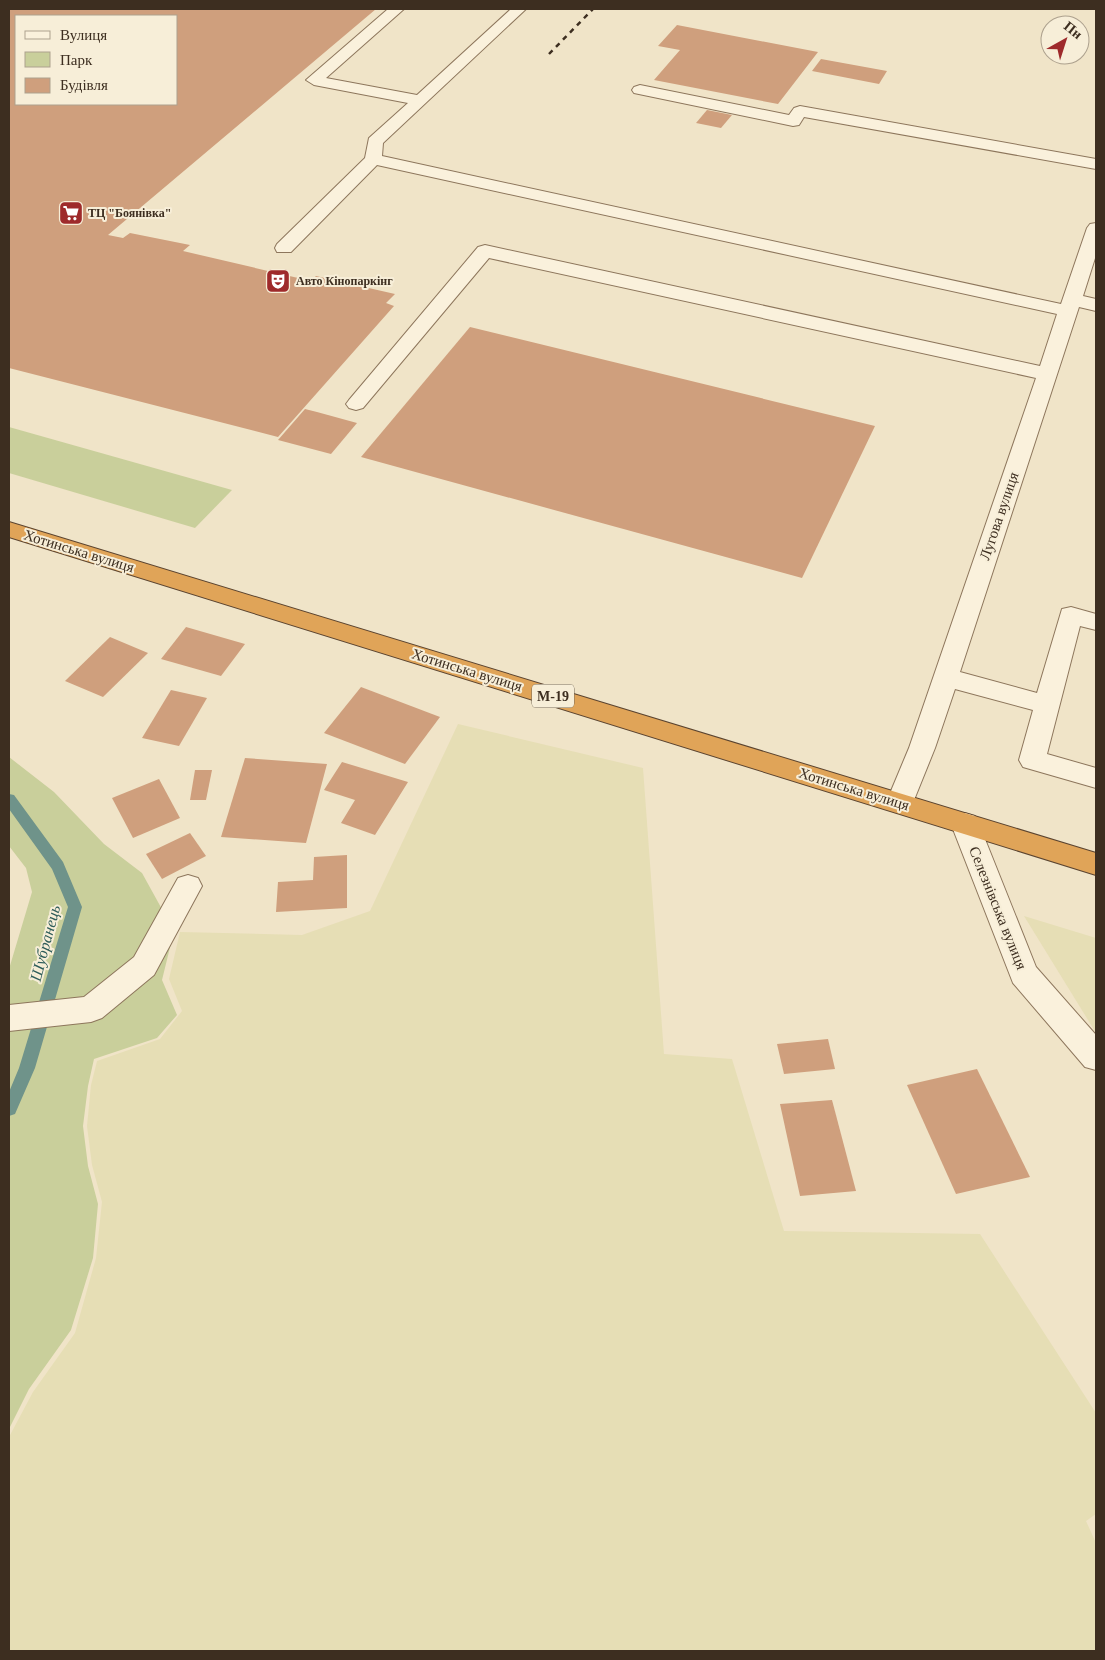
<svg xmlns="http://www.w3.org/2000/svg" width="1105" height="1660" font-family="'Times New Roman',serif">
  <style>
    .farmland { fill: #e6deb5 }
    .green { fill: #c9cf9b }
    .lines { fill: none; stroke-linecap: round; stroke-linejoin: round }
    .stream { fill: #6f938a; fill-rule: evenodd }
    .building { fill: #cf9f7d; fill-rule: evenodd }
    .minor-casing { stroke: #8d765c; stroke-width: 2 }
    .highway-casing { stroke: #5b4430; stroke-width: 2 }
    .minor { fill: #faf1dc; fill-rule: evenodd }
    .highway { fill: #e0a458; fill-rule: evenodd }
    .rail { stroke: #3d2e20; stroke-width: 2.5; stroke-dasharray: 5 5; stroke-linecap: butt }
    .labels { text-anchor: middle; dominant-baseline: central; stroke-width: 4; stroke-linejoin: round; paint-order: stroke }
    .far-poi-label { font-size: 12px; font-weight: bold; fill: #3d2e20; stroke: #f7eed8; text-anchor: start }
    .shield { fill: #f7eed8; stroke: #756857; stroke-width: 1 }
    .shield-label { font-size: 14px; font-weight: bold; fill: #3d2e20 }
    .street-label { font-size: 15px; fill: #3d2e20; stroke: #f7eed8 }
    .water-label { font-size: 16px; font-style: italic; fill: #2f5d5a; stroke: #f7eed8 }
  </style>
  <rect width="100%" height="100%" fill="#f0e4c8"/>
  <g class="farmland">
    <polygon points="458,724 643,768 664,1054 732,1059 784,1231 980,1234 1096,1413 1096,1514 1086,1521 1096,1543 1096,1651 9,1651 9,1437 33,1392 75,1333 96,1258 102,1202 92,1165 87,1126 91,1085 97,1061 160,1039 182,1011 169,979 180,932 302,935 370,911"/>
    <polygon points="1024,916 1096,938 1096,1033"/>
  </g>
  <g class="green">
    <polygon points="9,427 232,490 195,528 9,473"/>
    <polygon points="9,757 54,792 104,844 142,873 174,931 162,980 177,1015 157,1038 94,1059 88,1086 83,1126 88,1166 98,1204 93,1258 71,1330 29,1389 9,1429 9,969 32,892 26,868 9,846"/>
  </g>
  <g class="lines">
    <polygon class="stream" points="9,794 14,795 63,862 82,907 35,1068 15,1114 9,1116 9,1092 19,1068 68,907 52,869 9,809"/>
  </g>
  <g class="building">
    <path d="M 9,9 L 376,9 L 108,235 L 123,238 L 130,233 L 190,245 L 183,251 L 311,281 L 316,276 L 395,294 L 386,303 L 394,306 L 278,437 L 9,368 ZM 16,16 L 176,16 L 176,104 L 16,104 Z"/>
    <polygon points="677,25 818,52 778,104 654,80 680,50 658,46"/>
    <polygon points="821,59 887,71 879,84 812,71"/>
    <polygon points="707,110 732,115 721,128 696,123"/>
    <polygon points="470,327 875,426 802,578 361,457"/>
    <polygon points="305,409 317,412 357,423 331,454 278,440"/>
    <polygon points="186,627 245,644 221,676 161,659"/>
    <polygon points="110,637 148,653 103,697 65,681"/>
    <polygon points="361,687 440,717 405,764 324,733"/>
    <polygon points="171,690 207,698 179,746 142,738"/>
    <polygon points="245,758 327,764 306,843 221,837"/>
    <polygon points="342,762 408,782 375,835 341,823 355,800 324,790"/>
    <polygon points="195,770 212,770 206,800 190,800"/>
    <polygon points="159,779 180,818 133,838 112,798"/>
    <polygon points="190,833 206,856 162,879 146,854"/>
    <polygon points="347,855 347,908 276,912 278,882 313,880 314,857"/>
    <polygon points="828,1039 835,1069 784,1074 777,1044"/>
    <polygon points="977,1069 1030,1177 956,1194 907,1085"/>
    <polygon points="832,1100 856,1191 800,1196 780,1104"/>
  </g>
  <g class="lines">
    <defs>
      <g id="minor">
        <polygon points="388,9 404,9 326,78 417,95 511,9 526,9 383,143 382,156 1061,304 1087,228 1090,224 1096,223 1096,255 1083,296 1096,299 1096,311 1079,307 960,672 1037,693 1062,609 1071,607 1096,614 1096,630 1080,626 1047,754 1096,768 1096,788 1023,767 1019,760 1033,710 955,689 935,748 910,810 900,813 890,810 886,803 909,748 1036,378 489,258 363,408 356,410 349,408 346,404 349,400 478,247 485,245 1040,366 1057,314 377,165 291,252 277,252 275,248 277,244 365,158 369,138 408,103 314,85 306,80"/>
        <polygon points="640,85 789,115 794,108 800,106 1096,159 1096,169 804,117 799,125 793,126 634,93 632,90 634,87"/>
        <polygon points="965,813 975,816 979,824 1036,967 1096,1035 1096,1070 1085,1067 1013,983 951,824 955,816"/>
        <polygon points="188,875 198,878 202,886 154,975 102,1018 91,1022 9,1031 9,1005 84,997 134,957 178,878"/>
      </g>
      <polygon id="highway" points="9,522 1096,853 1096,875 9,537"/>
    </defs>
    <use href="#minor" class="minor-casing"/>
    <use href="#highway" class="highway-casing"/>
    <use href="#minor" class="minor"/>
    <use href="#highway" class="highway"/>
    <polyline class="rail" points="549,54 593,9"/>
  </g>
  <defs>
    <symbol id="supermarket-square" viewBox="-11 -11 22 22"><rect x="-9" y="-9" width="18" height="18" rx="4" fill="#9e2a2b" stroke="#f7eed8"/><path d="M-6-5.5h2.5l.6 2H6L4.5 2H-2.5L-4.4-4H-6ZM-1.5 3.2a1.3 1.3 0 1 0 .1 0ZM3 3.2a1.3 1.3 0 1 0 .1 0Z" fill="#fff"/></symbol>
    <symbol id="theatre-square" viewBox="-11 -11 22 22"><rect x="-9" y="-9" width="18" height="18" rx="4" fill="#9e2a2b" stroke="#f7eed8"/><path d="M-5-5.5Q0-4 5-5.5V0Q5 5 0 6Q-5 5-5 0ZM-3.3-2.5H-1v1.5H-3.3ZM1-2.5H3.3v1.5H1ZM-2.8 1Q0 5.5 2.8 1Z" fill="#fff"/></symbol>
  </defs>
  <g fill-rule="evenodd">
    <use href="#supermarket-square" x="57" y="199" width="28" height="28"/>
    <use href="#theatre-square" x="264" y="267" width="28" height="28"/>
  </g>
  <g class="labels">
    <g class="far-poi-label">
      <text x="88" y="213">ТЦ "Боянівка"</text>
      <text x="296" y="281">Авто Кінопаркінг</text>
    </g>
    <rect class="shield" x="532" y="684.5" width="42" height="23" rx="4"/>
    <g class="shield-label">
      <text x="553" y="696">М-19</text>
    </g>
    <g class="street-label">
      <text transform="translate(999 516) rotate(-71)">Лугова вулиця</text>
      <text transform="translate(79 551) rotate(17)">Хотинська вулиця</text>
      <text transform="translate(467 670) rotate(17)">Хотинська вулиця</text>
      <text transform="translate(854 789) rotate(17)">Хотинська вулиця</text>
      <text transform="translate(998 908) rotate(68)">Селезнівська вулиця</text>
    </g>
    <g class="water-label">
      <text transform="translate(45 943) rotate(-75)">Шубранець</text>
    </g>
  </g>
  <rect width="1105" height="1660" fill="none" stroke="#3d2e20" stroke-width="20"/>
  <rect x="15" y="15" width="162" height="90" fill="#f7eed8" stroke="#ada18e"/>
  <rect x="25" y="31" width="25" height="8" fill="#faf1dc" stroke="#ada18e"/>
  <text x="60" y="40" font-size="15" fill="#3d2e20">Вулиця</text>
  <rect x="25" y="52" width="25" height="15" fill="#c9cf9b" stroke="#ada18e"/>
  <text x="60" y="65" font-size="15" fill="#3d2e20">Парк</text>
  <rect x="25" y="78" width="25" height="15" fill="#cf9f7d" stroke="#ada18e"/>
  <text x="60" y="90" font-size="15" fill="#3d2e20">Будівля</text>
  <g transform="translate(1065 40) rotate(39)"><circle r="24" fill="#f7eed8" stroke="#ada18e"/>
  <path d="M0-4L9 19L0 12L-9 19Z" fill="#9e2a2b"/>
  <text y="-8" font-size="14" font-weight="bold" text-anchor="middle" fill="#3d2e20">Пн</text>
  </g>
</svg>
